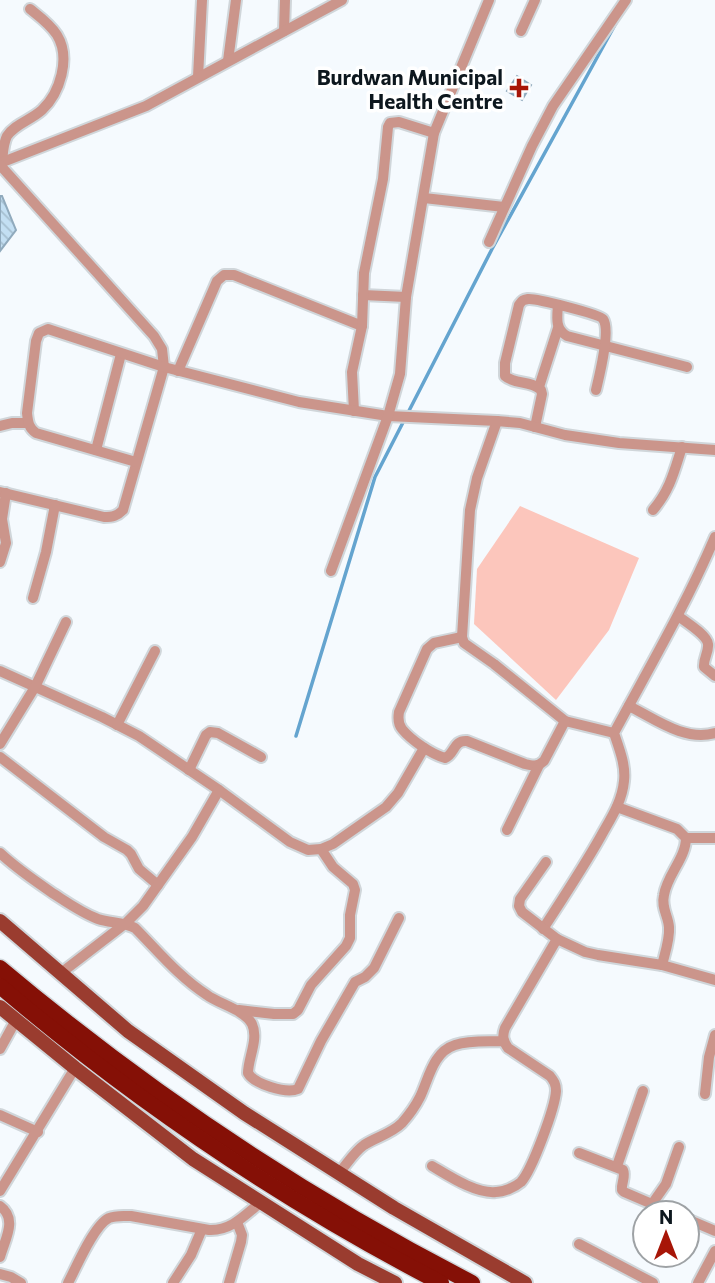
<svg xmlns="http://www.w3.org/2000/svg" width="715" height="1283" font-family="Commissioner,sans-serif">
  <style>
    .park { fill: #fcc6bc }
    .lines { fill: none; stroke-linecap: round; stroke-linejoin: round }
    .stream { stroke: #64a4cf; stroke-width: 3.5 }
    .building { fill: url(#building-back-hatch); stroke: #90aabd; stroke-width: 2 }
    .minor-casing { stroke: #d0d6da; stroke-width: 14 }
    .major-casing { stroke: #d0d6da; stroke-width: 18 }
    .highway-casing { stroke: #d0d6da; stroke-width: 19 }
    .minor { stroke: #cb958b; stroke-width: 10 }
    .major { stroke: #9a3c2f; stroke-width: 14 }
    .highway { stroke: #851006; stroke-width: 16 }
    .poi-dot { fill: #a71507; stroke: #fff; stroke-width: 2.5 }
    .labels { text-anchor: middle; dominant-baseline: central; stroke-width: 7; stroke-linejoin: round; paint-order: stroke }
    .poi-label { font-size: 21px; font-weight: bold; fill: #0d171e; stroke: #fff; text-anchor: end }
  </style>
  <defs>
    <pattern id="building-back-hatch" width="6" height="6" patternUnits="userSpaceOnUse" patternTransform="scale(1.75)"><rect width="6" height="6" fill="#c3dff3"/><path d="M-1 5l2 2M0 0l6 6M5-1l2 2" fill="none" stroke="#a6bfd0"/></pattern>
  </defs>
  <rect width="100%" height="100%" fill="#f5fafe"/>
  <polygon class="park" points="520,506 639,558 609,630 556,700 474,624 477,569"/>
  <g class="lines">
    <polyline class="stream" points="296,736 375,477 492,249 616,23"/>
  </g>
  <g class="building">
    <polygon points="517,76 531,85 522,100 507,91"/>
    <polygon points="0,196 2,196 16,230 0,251"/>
  </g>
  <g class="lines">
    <defs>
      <g id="minor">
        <polyline points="284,31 285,0"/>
        <polyline points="521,31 535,0"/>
        <polyline points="228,61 236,0"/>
        <polyline points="198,77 202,0"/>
        <path d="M 2,162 C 3,154 3,144 7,136 C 15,124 31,120 42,110 C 60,93 71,58 57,35 C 50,24 40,17 30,9"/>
        <polyline points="0,163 146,106 342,0"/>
        <path d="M 0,165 L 154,336 L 162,349 L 164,367 L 123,510 C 117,516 113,517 104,517 L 0,492"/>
        <polyline points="424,198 504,207"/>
        <polyline points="489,242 532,146 553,106 626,0"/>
        <polyline points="363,295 406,297"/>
        <path d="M 558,305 C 557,318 555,329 567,336 L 687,367"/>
        <polyline points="178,371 217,281 224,275 234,275 362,326"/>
        <polyline points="539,387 558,328"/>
        <polyline points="354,411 352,372 362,326 364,273 383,179 388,127 390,123 399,122 434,133"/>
        <polyline points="497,421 477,478 470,510 462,637 464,643 494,664 565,721 614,733"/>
        <polyline points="0,426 12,423 28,423"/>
        <path d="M 535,427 L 542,394 L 541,390 C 531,380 515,385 505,376 L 505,363 L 519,305 C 522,301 522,300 528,299 C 535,298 599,314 603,319 C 611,330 599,377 596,390"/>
        <polyline points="96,450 121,354"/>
        <path d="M 136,462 L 36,433 C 29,428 28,423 27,413 L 36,341 L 39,333 L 48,329 L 164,367 L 299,402 L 388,416 L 497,421 L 520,423 L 565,435 L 619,443 L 715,450"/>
        <path d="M 653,510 C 670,490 674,472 682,447"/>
        <polyline points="0,562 6,543 2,519 6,493"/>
        <polyline points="331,571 388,416 400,374 406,297 434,133 489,0"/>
        <polyline points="33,598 46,552 55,505"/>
        <path d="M 678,616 C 686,622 707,635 708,644 C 709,652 703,659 704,667 L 715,676"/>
        <path d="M 462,637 L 434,643 L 427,649 L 399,712 C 398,718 398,724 402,729 C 411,740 431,754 445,758 C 455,754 453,740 467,741 L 525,764 C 533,766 537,767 544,761 L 565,721"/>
        <polyline points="0,671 102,717 139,736 219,790 290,842 308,850 321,849 333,844 386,807 398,793 424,748"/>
        <path d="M 629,706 C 655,719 685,742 715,733"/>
        <polyline points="117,725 155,651"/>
        <polyline points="0,744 35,687 66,622"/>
        <polyline points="0,757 104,837 127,850 131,854 139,869 158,885"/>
        <polyline points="189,770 206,735 210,732 218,733 261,757"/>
        <path d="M 617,807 L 677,829 L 686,838 C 686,858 667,875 664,895 C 661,908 668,915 669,927 C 670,939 665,953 662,965"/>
        <polyline points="507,830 539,765"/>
        <polyline points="686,838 715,838"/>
        <path d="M 0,853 C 17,869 35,881 54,894 C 68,903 82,913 98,919 C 110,923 123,922 135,928 C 158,951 179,977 207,995 C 219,1004 245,1010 252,1024 C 259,1039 248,1058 248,1073 C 254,1084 286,1094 298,1089 L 321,1041 L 355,982 L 365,977 L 374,968 L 399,918"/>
        <path d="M 543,929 C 563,898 583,868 601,836 C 611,818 622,802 624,781 C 626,765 619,748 614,733 C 649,668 686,605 715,537"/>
        <polyline points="557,939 585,952 598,955 662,965 715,980"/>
        <polyline points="61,973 126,923 143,906 192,837 219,790"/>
        <polyline points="239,1010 274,1014 293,1014 298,1010 311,985 346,946 350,938 350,915 355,890 353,884 333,867 321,849"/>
        <polyline points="0,1049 16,1020"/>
        <polyline points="705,1094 709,1057 715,1035"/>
        <polyline points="0,1115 38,1132"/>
        <path d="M 579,1153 L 623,1170 C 626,1177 621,1183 622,1190 L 624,1192 L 673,1213"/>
        <path d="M 432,1166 C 449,1176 476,1194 496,1192 C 504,1192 515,1187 521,1182 C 532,1170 555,1108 556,1091 C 556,1084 554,1081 550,1076 L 508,1048 C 503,1041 502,1036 505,1028 L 557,939 L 522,912 L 519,906 L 520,899 L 546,862"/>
        <polyline points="617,1166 643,1091"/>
        <path d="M 339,1173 C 347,1164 354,1152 364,1145 C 376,1137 391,1134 402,1123 C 409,1115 415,1107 420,1097 C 429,1078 433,1052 455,1045 C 470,1040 488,1042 504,1041"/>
        <polyline points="0,1191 75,1068"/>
        <polyline points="652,1204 666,1184 679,1147"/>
        <path d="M 0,1206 C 18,1219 5,1239 0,1257"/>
        <polyline points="687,1219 715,1231"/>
        <polyline points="579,1244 653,1283"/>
        <polyline points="0,1274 11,1277 21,1283"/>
        <path d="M 68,1283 C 76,1268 94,1225 109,1218 C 116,1215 123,1216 131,1216 L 209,1230 C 231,1231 244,1216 261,1202"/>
        <polyline points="173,1283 191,1255 202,1229"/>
        <polyline points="229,1283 241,1242 242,1235 237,1222"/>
        <polyline points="698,1283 715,1251"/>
      </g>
      <g id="major">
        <polyline points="0,921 128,1031 244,1113 394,1208 525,1283"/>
        <polyline points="0,1007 75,1068 193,1159 358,1264 395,1283"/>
      </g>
      <g id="highway">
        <path d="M 0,968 C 145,1090 303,1196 472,1283"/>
        <path d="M 0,986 C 135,1101 283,1201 441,1283"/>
      </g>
    </defs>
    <use href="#minor" class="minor-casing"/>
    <use href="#major" class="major-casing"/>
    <use href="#highway" class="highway-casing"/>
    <use href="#minor" class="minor"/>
    <use href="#major" class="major"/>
    <use href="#highway" class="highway"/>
  </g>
  <path class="poi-dot" d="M515.5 77.5h7v7h7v7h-7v7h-7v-7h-7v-7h7z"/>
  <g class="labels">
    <g class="poi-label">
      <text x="503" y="76">Burdwan Municipal<tspan x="503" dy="24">Health Centre</tspan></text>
    </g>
  </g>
  <g transform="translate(666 1234)"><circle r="33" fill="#ffffff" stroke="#9ea2a5" stroke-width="2"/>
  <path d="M0-5L12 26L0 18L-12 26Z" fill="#a71507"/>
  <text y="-10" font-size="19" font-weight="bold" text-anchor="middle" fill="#0d171e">N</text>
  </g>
</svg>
